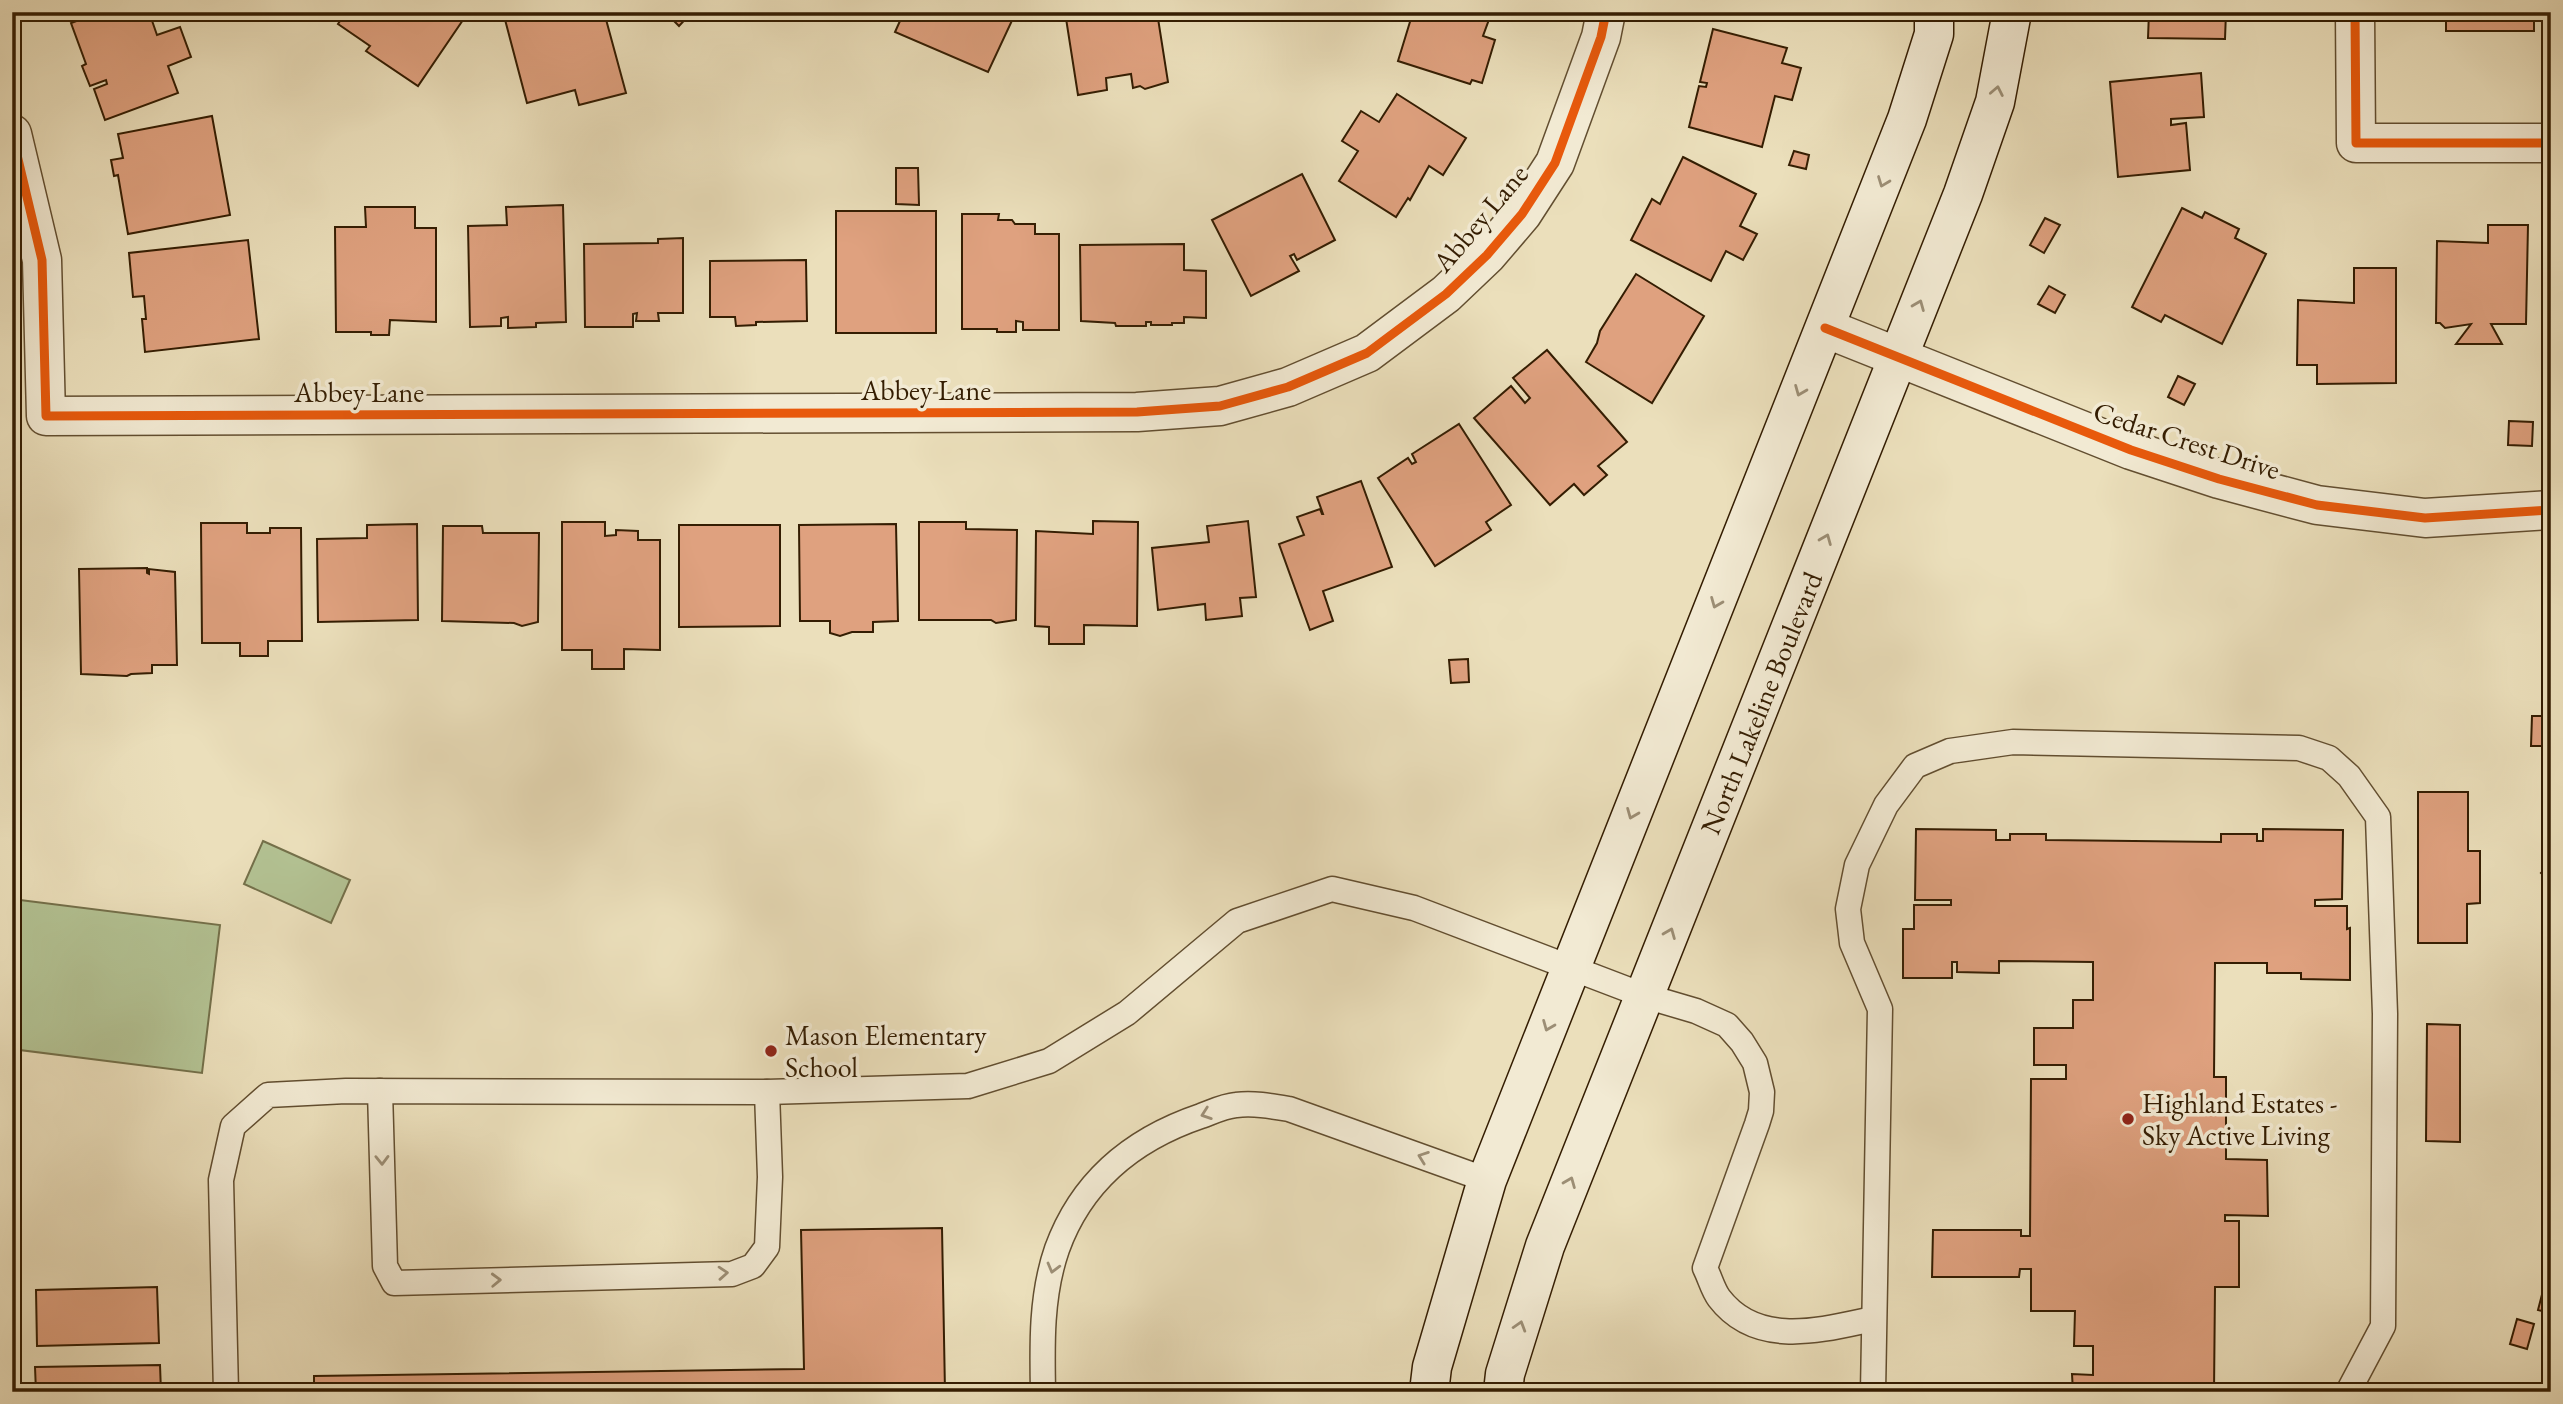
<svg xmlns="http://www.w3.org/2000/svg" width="2563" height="1404" font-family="'EB Garamond',serif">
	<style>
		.green { fill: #b3c293; stroke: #74704a; stroke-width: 2 }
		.building { fill: #dfa17f; stroke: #341d02; stroke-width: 2 }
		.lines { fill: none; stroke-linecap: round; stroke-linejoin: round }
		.service-casing { stroke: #624e30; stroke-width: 27 }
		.minor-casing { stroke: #624e30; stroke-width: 41 }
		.secondary-casing { stroke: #341d02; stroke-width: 41 }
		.service { stroke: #f2ead3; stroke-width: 24 }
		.minor { stroke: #f2ead3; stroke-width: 38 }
		.secondary { stroke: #f2ead3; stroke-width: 38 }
		.cycleway-casing { stroke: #f2ead3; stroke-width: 13 }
		.cycleway { stroke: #e8590c; stroke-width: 9 }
		.oneway { stroke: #9c8e75 }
		.poi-dot { fill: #8f2418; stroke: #f2ead3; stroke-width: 2.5 }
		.labels { text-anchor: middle; stroke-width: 7; stroke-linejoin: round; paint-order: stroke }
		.street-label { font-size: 28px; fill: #341d02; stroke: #f2ead3 }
		.poi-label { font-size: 28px; fill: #341d02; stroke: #f2ead3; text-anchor: start }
	</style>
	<rect width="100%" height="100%" fill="#ebdfbb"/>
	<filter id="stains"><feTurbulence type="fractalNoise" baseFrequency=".00286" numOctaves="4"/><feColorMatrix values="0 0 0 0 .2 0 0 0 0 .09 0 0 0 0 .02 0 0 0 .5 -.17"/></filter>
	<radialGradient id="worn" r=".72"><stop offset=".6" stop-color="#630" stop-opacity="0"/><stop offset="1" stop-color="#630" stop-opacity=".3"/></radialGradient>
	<g class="green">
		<path d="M 263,841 L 350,880 L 331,923 L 244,884 Z"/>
		<path d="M 12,899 L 220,925 L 202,1073 L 12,1049 Z"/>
	</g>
	<g class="building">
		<path d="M 101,12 L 149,12 L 157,35 L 180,27 L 191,57 L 168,66 L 178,93 L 105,120 L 94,89 L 107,84 L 106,80 L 90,86 L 82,66 L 86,64 L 71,23 Z"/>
		<path d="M 346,12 L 458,12 L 465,17 L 418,86 L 366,51 L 370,46 L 338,24 Z"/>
		<path d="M 503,12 L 604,12 L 626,93 L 579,105 L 575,90 L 527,103 Z"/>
		<path d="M 665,12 L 692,12 L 679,26 Z"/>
		<path d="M 904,12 L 1016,12 L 988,72 L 895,32 Z"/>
		<path d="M 1065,12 L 1157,12 L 1168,82 L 1145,89 L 1140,86 L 1133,88 L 1131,74 L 1106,78 L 1107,90 L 1078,95 Z"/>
		<path d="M 1413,12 L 1485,12 L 1491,14 L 1483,36 L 1495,40 L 1482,83 L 1472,80 L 1470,84 L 1398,61 Z"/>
		<path d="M 2149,12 L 2226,12 L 2225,39 L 2148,38 Z"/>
		<rect x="2446" y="12" width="88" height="19"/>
		<path d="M 1713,29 L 1787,48 L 1782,63 L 1801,68 L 1792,100 L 1775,96 L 1762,147 L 1689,127 L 1699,86 L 1706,87 L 1707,83 L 1700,82 Z"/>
		<path d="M 2201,73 L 2204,117 L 2171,119 L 2171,125 L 2186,123 L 2190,170 L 2118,177 L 2110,82 Z"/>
		<path d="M 1397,94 L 1466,138 L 1443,175 L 1429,166 L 1410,200 L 1408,198 L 1396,217 L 1339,181 L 1358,151 L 1342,141 L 1361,111 L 1379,122 Z"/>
		<path d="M 212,116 L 230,215 L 128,234 L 118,175 L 114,176 L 111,160 L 123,158 L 118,134 Z"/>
		<path d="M 1794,151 L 1809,155 L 1806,169 L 1789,165 Z"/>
		<path d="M 1683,157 L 1756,194 L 1740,226 L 1757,234 L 1743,260 L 1726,251 L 1711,281 L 1631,240 L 1652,199 L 1660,204 Z"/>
		<path d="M 896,168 L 918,168 L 919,205 L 896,204 Z"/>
		<path d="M 1302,174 L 1335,240 L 1297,260 L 1294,254 L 1290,256 L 1299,271 L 1251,296 L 1212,220 Z"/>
		<path d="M 563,205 L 566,322 L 536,323 L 536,327 L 508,328 L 508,317 L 501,318 L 501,326 L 470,327 L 468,226 L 507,225 L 506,207 Z"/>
		<path d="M 365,207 L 415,207 L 415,228 L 436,228 L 436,322 L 390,320 L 389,335 L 371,335 L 371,332 L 336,332 L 335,227 L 366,227 Z"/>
		<path d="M 2182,208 L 2202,218 L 2205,212 L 2239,229 L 2235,238 L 2266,254 L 2222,344 L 2165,315 L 2161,322 L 2132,307 Z"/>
		<rect x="836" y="211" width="100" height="122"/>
		<path d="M 962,214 L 999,214 L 998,220 L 1012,220 L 1015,224 L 1035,224 L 1035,234 L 1059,234 L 1059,330 L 1023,330 L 1023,322 L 1016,321 L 1016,332 L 997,332 L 997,329 L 962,329 Z"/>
		<path d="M 2045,218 L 2060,225 L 2044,253 L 2030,245 Z"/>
		<path d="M 2488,225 L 2528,225 L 2526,324 L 2491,324 L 2502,344 L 2456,344 L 2471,324 L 2445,328 L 2440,323 L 2436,323 L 2437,241 L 2488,243 Z"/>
		<path d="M 683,238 L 683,313 L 658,313 L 659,321 L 636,321 L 637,313 L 633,314 L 633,327 L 585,327 L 584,244 L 658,243 L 658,239 Z"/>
		<path d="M 248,240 L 259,339 L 145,352 L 142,319 L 146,319 L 144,296 L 133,297 L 129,253 Z"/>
		<path d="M 1184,244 L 1184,270 L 1206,271 L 1206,318 L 1184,317 L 1184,323 L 1172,323 L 1172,325 L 1151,325 L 1151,322 L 1146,322 L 1146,326 L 1116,326 L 1115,323 L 1081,321 L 1080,245 Z"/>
		<path d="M 806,260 L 807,321 L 756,322 L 756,325 L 736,326 L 735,317 L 710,317 L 710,261 Z"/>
		<path d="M 2354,268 L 2396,268 L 2396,383 L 2317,384 L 2317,365 L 2297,365 L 2298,300 L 2354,303 Z"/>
		<path d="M 1636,274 L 1704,316 L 1652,403 L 1586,362 L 1597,343 L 1600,331 Z"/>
		<path d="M 2049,286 L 2065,295 L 2055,313 L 2038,304 Z"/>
		<path d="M 1547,350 L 1627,442 L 1598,466 L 1607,475 L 1584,495 L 1574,484 L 1550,505 L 1474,418 L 1511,386 L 1525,403 L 1530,398 L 1513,378 Z"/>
		<path d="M 2178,376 L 2195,384 L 2184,405 L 2168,397 Z"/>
		<path d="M 2509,421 L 2533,422 L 2532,446 L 2508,445 Z"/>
		<path d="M 1459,424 L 1511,505 L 1486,522 L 1491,530 L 1435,566 L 1378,478 L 1408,458 L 1412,464 L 1416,462 L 1412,454 Z"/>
		<path d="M 1361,481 L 1392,567 L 1323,591 L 1333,621 L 1310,630 L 1279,544 L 1304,535 L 1297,517 L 1320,509 L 1322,514 L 1323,514 L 1317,497 Z"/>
		<path d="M 1093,521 L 1138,522 L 1137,626 L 1084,625 L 1084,644 L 1049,644 L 1049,627 L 1035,626 L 1036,531 L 1093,534 Z"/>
		<path d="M 1248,521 L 1256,597 L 1240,598 L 1242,616 L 1206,620 L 1205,604 L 1158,610 L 1152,548 L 1209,542 L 1207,526 Z"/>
		<path d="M 562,522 L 605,522 L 605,536 L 616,535 L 616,530 L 638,531 L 638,540 L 660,540 L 660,650 L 624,649 L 624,669 L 592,669 L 592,650 L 562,650 Z"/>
		<path d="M 919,522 L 966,522 L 966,529 L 1017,530 L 1016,620 L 996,623 L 991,620 L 919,620 Z"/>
		<path d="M 201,523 L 247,523 L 247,533 L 270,533 L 270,528 L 301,528 L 302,641 L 268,641 L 268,656 L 240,656 L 240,643 L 202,643 Z"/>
		<path d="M 417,524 L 418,620 L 318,622 L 317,539 L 367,538 L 367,525 Z"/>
		<path d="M 896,524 L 898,621 L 873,622 L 873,632 L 852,632 L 840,636 L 830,633 L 830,621 L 800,621 L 799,525 Z"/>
		<path d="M 679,525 L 780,525 L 780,626 L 679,627 Z"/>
		<path d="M 443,526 L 482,526 L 483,533 L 539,533 L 538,622 L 522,626 L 514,623 L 442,621 Z"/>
		<path d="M 147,568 L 147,573 L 149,574 L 149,569 L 175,572 L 177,665 L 152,665 L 152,673 L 131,674 L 127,676 L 81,674 L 79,569 Z"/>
		<path d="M 1468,659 L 1469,682 L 1451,683 L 1449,660 Z"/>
		<path d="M 2532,716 L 2551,716 L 2550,746 L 2531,746 Z"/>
		<path d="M 2418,792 L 2468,792 L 2468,851 L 2480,851 L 2480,903 L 2467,904 L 2467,943 L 2418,943 Z"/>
		<path d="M 1916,829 L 1996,830 L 1996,840 L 2010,840 L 2010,834 L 2046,834 L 2046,840 L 2221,842 L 2221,834 L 2257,834 L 2257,841 L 2263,841 L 2263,829 L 2343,830 L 2342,899 L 2315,900 L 2315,906 L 2347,906 L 2347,929 L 2350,928 L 2350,980 L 2301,979 L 2301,973 L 2267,973 L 2267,963 L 2215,963 L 2214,1077 L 2226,1077 L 2226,1159 L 2267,1160 L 2268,1216 L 2225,1215 L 2225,1221 L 2239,1221 L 2239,1287 L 2215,1287 L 2214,1392 L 2073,1392 L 2072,1374 L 2093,1375 L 2093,1346 L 2074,1346 L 2075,1311 L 2031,1311 L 2031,1269 L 2020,1269 L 2019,1277 L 1932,1277 L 1933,1230 L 2021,1230 L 2021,1236 L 2030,1236 L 2031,1079 L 2066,1079 L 2066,1065 L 2034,1065 L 2034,1028 L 2073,1028 L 2073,1000 L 2093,1000 L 2093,962 L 1999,961 L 1999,973 L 1957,972 L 1957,962 L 1952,962 L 1952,978 L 1903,978 L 1903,929 L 1914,929 L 1914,905 L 1951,905 L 1951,900 L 1915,900 Z"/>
		<path d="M 2551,862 L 2551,882 L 2541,873 Z"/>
		<path d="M 2427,1024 L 2460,1025 L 2460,1142 L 2426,1141 Z"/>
		<path d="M 942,1228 L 945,1392 L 314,1392 L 314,1376 L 804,1369 L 801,1230 Z"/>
		<path d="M 2547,1275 L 2551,1276 L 2551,1313 L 2538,1310 Z"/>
		<path d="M 157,1287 L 159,1343 L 37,1346 L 36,1290 Z"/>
		<path d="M 2517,1319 L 2534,1324 L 2527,1349 L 2510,1344 Z"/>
		<path d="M 160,1365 L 161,1392 L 36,1392 L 35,1367 Z"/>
	</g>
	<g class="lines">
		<g class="service-casing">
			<g id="service">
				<path d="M 380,1091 L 385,1266 L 394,1283 L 732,1274 L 753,1266 L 767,1247 L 770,1177 L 767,1092"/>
				<path d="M 226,1392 L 221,1180 L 233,1126 L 268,1095 L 346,1091 L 767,1092 L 968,1086 L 1049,1061 L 1127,1013 L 1237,921 L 1332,889 L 1414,908 L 1645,996 L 1696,1011 L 1727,1025 L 1742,1042 L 1755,1063 L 1762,1092 L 1761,1111 L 1757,1124 L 1705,1268 C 1710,1278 1713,1290 1719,1298 C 1757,1348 1821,1330 1873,1319"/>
				<path d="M 1043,1392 C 1042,1344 1041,1295 1057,1249 C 1082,1180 1133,1139 1201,1116 C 1212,1112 1224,1106 1236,1105 C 1254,1103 1271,1106 1289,1109 L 1487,1180"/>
				<path d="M 1873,1392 L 1880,1009 L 1852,943 L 1848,909 L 1857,865 L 1886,805 L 1915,766 L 1950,751 L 2013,742 L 2299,748 L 2329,758 L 2349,776 L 2378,817 L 2385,1014 L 2383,1326 L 2348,1392"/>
			</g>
		</g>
		<g class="minor-casing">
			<g id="minor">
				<path d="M 2355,12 L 2356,143 L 2551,143"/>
				<path d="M 12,134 L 42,260 L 46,416 L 1137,412 L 1220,406 L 1288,387 L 1367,353 L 1446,294 L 1487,255 L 1522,214 L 1555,163 L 1601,37 L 1606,12"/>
				<path d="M 1825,328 L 2131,450 L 2219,479 L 2317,505 L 2425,518 L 2551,510"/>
			</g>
		</g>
		<g class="secondary-casing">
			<g id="secondary">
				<path d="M 1429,1392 L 1432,1367 L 1487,1180 L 1907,119 L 1934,34 L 1934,12"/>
				<path d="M 1503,1392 L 1505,1374 L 1545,1246 L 1963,194 L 1995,102 L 2012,12"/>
			</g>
		</g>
		<use href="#service" class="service"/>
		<use href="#minor" class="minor"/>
		<use href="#secondary" class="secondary"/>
		<g class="cycleway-casing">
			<g id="cycleway">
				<path d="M 2355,12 L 2356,143 L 2551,143"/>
				<path d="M 12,134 L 42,260 L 46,416 L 1137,412 L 1220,406 L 1288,387 L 1367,353 L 1446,294 L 1487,255 L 1522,214 L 1555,163 L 1601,37 L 1606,12"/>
				<path d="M 1825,328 L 2131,450 L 2219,479 L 2317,505 L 2425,518 L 2551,510"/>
			</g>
		</g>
		<use href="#cycleway" class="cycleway"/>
	</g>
	<defs><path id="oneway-chevron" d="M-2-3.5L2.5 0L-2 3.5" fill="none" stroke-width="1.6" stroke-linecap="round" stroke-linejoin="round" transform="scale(1.75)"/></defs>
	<g class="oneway">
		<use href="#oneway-chevron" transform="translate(1997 91) rotate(-79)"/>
		<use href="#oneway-chevron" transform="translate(1883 182) rotate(111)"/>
		<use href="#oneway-chevron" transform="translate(1919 305) rotate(-68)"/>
		<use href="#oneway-chevron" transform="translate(1800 391) rotate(112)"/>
		<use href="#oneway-chevron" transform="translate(1826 539) rotate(-68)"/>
		<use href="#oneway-chevron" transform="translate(1716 603) rotate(112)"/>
		<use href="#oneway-chevron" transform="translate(1632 814) rotate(112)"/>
		<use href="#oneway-chevron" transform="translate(1670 933) rotate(-68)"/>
		<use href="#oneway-chevron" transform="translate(1548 1026) rotate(112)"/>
		<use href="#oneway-chevron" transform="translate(1206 1114) rotate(161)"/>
		<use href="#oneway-chevron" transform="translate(1423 1157) rotate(-160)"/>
		<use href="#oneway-chevron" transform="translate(382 1160) rotate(89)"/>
		<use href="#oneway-chevron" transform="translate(1570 1182) rotate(-68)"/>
		<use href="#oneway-chevron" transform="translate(1053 1268) rotate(105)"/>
		<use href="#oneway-chevron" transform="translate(723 1273) rotate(-4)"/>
		<use href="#oneway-chevron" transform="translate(496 1280) rotate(-2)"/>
		<use href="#oneway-chevron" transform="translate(1520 1326) rotate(-73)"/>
	</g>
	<g class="poi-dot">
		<circle cx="771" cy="1051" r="7"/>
		<circle cx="2128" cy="1119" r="7"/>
	</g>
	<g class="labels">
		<g class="street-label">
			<text transform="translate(1480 218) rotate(-50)" y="10">Abbey Lane</text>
			<text x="926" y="400">Abbey Lane</text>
			<text x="359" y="402">Abbey Lane</text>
			<text transform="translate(2187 440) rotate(18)" y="10">Cedar Crest Drive</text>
			<text transform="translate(1761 703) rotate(-68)" y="10">North Lakeline Boulevard</text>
		</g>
		<g class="poi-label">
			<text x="785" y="1045">Mason Elementary<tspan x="785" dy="32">School</tspan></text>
			<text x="2142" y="1113">Highland Estates -<tspan x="2142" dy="32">Sky Active Living</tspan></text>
		</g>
	</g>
	<rect width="2563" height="1404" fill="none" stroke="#ebdfbb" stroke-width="42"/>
	<rect x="14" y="14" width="2535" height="1376" fill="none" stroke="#341d02" stroke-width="3.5"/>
	<rect x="21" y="21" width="2521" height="1362" fill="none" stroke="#341d02" stroke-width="2"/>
	<rect width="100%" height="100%" filter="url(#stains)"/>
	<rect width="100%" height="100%" fill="url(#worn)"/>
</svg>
